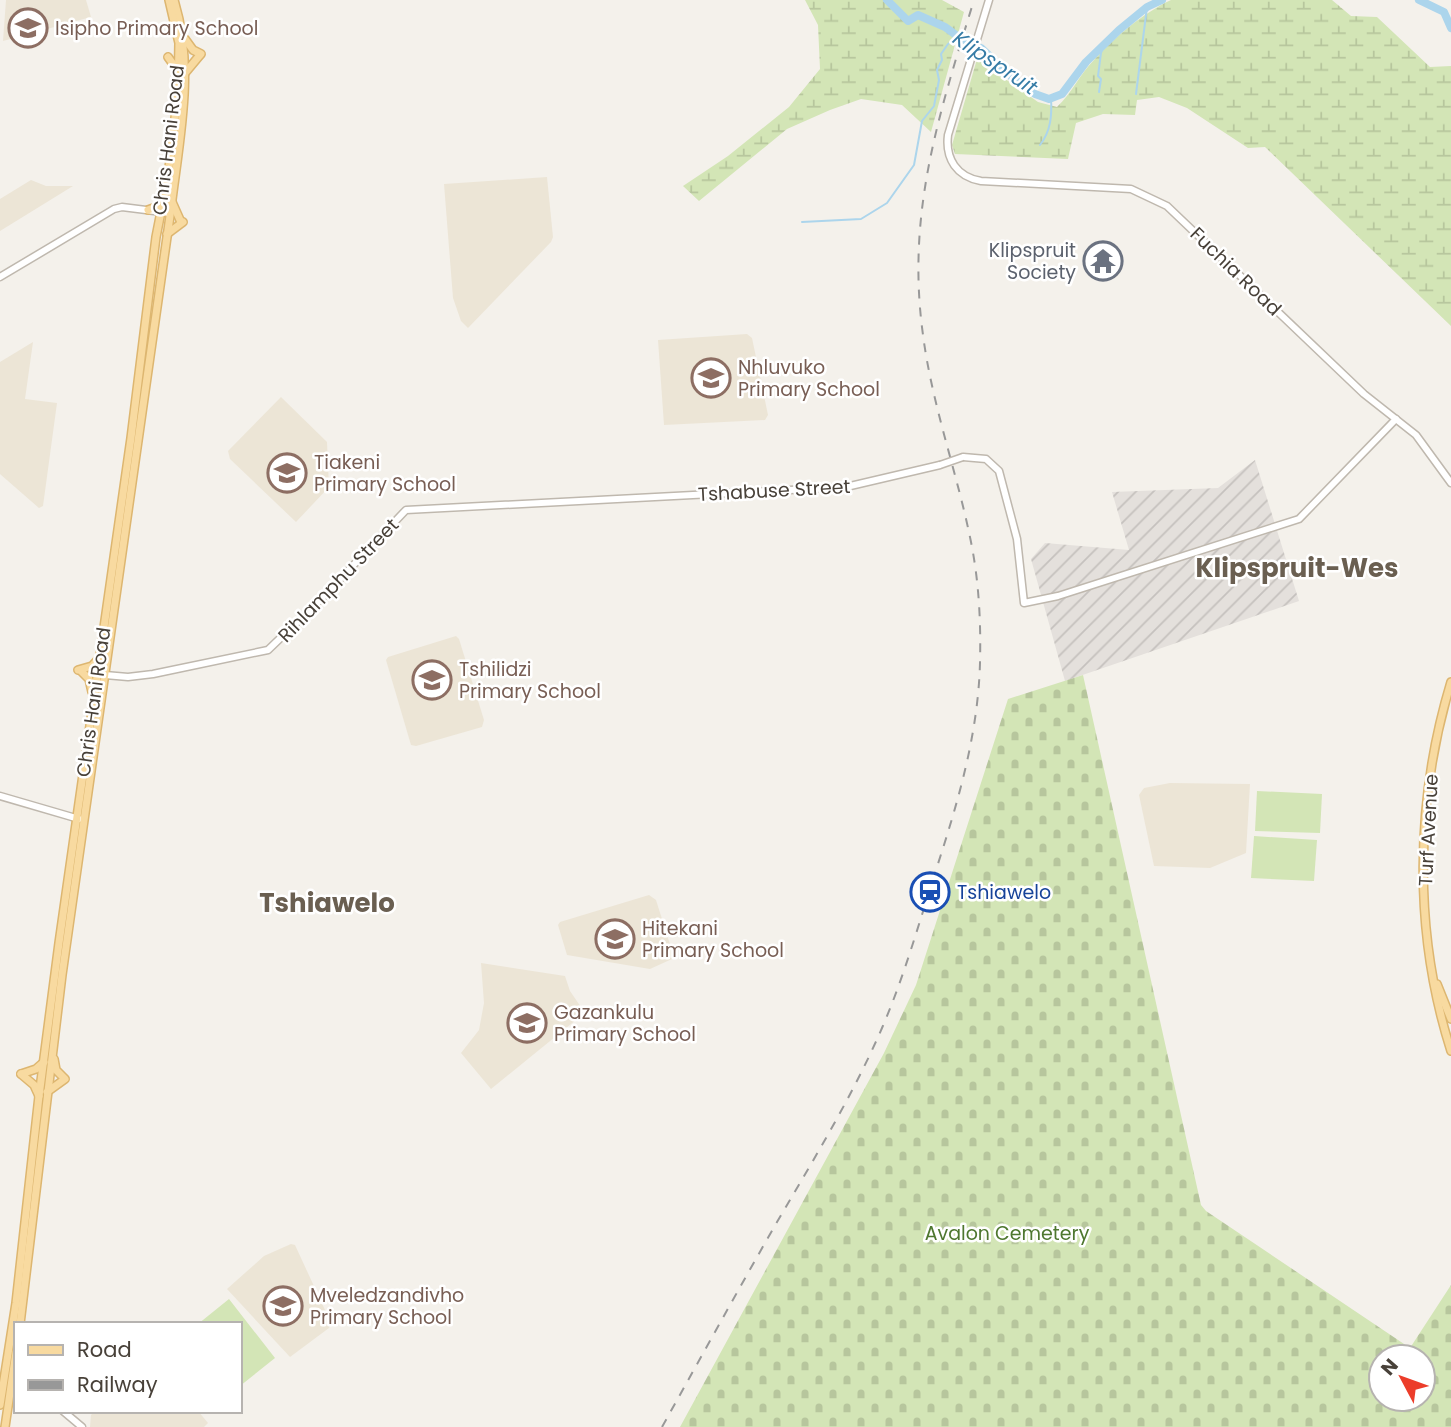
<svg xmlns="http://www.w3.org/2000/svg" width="1451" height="1427" font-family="Poppins,sans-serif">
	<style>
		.industrial { fill: url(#industrial-furrows) }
		.education { fill: #ece5d6 }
		.grass { fill: #d3e5b6 }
		.wetland { fill: url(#wetland-marsh) }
		.cemetery { fill: url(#cemetery-stones); fill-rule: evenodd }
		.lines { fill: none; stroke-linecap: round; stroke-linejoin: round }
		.stream { stroke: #acd5ec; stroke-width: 2 }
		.river { stroke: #acd5ec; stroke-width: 8 }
		.minor-casing { stroke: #bfb8ae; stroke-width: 9 }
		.major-casing { stroke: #ddb670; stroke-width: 10 }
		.minor { stroke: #fff; stroke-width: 6 }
		.major { stroke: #f8daa0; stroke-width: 7 }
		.rail { stroke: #989898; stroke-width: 2; stroke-dasharray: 9 9; stroke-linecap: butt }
		.minor-bridge-casing { stroke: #bfb8ae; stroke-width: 9; stroke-linecap: butt }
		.minor-bridge { stroke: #fff; stroke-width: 6 }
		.labels { text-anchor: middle; stroke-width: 5; stroke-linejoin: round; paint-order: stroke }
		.education-label { font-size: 19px; fill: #785e54; stroke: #fff; text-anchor: start }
		.street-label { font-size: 19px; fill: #484139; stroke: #fff }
		.worship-label { font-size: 19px; fill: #5b616d; stroke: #fff; text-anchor: end }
		.transit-label { font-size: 19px; fill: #164399; stroke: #fff; text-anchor: start }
		.park-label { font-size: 19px; fill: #4e772f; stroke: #fff }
		.water-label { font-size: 21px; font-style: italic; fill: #367ca6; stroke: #fff }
		.district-label { font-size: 26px; font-weight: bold; fill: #6a5f51; stroke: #fff }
	</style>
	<defs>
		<pattern id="industrial-furrows" width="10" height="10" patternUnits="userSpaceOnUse" patternTransform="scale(1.75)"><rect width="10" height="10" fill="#e4e0dc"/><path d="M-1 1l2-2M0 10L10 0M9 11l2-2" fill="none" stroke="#c5c1be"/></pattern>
		<pattern id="wetland-marsh" width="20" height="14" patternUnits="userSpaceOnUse" patternTransform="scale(1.75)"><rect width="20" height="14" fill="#d3e5b6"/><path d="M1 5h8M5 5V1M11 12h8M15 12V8" fill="none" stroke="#b7c69d"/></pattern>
		<pattern id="cemetery-stones" width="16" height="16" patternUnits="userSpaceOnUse" patternTransform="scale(1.75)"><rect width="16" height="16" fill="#d3e5b6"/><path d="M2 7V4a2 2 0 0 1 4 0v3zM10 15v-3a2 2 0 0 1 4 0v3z" fill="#b7c69d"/></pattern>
	</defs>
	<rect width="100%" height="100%" fill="#f4f1eb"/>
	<path class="industrial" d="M 1255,460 L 1299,601 L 1065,681 L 1031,559 L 1045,543 L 1129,550 L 1112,492 L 1218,488 Z"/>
	<g class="education">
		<path d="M 6,0 L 86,0 L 91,17 L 3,41 Z"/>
		<path d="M 547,177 L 553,237 L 551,242 L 468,328 L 461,321 L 453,298 L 444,184 Z"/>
		<path d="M 31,180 L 46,186 L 73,186 L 0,231 L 0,199 Z"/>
		<path d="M 747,334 L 752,338 L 768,415 L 765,420 L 664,425 L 658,340 Z"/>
		<path d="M 33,342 L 25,399 L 57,403 L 43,506 L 39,508 L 0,474 L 0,362 Z"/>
		<path d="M 281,397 L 327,442 L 329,487 L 296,522 L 230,459 L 228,451 Z"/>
		<path d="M 456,636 L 459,639 L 484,720 L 482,727 L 416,746 L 411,745 L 386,660 L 388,657 Z"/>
		<path d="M 1170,783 L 1250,784 L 1246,853 L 1210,868 L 1154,866 L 1139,795 L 1144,788 Z"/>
		<path d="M 649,895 L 656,900 L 673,954 L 672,959 L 650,969 L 567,955 L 558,925 L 560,922 Z"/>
		<path d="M 481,963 L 565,976 L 570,991 L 583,1010 L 582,1015 L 491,1089 L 461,1053 L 479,1030 L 484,1003 Z"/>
		<path d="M 291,1244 L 295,1245 L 331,1323 L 329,1328 L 290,1357 L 227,1289 L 264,1256 Z"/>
		<path d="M 95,1411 L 198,1411 L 208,1423 L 204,1427 L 90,1427 L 91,1415 Z"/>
	</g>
	<g class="grass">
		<path d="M 1257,791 L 1322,794 L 1320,833 L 1255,831 Z"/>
		<path d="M 1254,836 L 1317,840 L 1314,881 L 1251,878 Z"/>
		<path d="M 229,1299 L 275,1358 L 240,1386 L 240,1324 L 198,1324 Z"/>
	</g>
	<g class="wetland">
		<path d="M 805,0 L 942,0 L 964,12 L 931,132 L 902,105 L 861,99 L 830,110 L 787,129 L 699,201 L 683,186 L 728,156 L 789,107 L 820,69 L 818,25 Z"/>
		<path d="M 1171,0 L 1332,0 L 1351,16 L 1377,17 L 1430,67 L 1451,66 L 1451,326 L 1265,147 L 1248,148 L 1187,108 L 1159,97 L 1137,100 L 1135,115 L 1103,114 L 1076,123 L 1068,159 L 955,154 L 952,145 L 977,59 L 1038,102 L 1057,107 C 1072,93 1080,74 1094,60 C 1115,37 1143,13 1171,0 Z"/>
	</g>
	<path class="cemetery" d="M 1083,675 L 1201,1205 L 1206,1211 L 1410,1348 L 1451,1285 L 1451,1427 L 680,1427 L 884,1053 L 916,985 L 1008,699 ZM 1381,1357 L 1423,1357 L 1423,1399 L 1381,1399 Z"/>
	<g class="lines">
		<g class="stream">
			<path d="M 1099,92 L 1101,79 L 1098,76 L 1101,53 L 1105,43"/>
			<path d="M 1136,94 L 1147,7"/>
			<path d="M 1040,145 C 1051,131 1052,115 1051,98"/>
			<path d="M 802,222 L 861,219 L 887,203 L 914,165 L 922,121 L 934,106 L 939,80 L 937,70 L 942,60 L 941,54 L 948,44 L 958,37"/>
		</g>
		<g class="river">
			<path d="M 887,0 L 908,21 L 918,15 L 945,27 L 960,38 L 981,48 L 1015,80 L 1035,94 L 1049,99 L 1062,94 L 1086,62 L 1119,30 L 1147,7 L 1162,0"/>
			<path d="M 1419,0 L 1444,12 L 1451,28"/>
		</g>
		<g class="minor-casing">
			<g id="minor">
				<path d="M 989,0 L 948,135 C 945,159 957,177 981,181 L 1131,189 L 1167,206 L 1364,394 L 1416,435 L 1451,483"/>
				<path d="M 0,277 L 114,209 L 122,207 L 170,213"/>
				<path d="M 963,457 L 986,459 L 999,471 L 1017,539 L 1024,603 L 1058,596 L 1299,519 L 1396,419"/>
				<path d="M 105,675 L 128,677 L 153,674 L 268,650 L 322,598 L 406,510 L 846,487 L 940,465"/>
				<path d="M 0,796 L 79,819"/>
				<path d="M 63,1411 L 82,1427"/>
			</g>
		</g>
		<g class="major-casing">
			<g id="major">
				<path d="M 185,39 L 193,50 L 201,54"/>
				<path d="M 168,57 L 178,71"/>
				<path d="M 185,73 L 200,55"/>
				<path d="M 172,202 L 180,220"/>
				<path d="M 148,210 L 156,207 L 161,200"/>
				<path d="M 167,234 L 183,222"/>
				<path d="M 78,670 L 92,666 L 100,657"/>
				<path d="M 81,671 L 89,679 L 92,692"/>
				<path d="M 1451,682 C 1415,801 1413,932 1451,1051"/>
				<path d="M 1437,984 L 1451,1019"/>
				<path d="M 21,1074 L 34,1085 L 39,1096"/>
				<path d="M 21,1074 L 36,1069 L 44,1062"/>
				<path d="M 47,1092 L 65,1079 L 56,1070 L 54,1059"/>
				<path d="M 20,1324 L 62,975 L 170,216 C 178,144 196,71 174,0"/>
				<path d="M 0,1405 L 16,1303 L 39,1096 L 59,943 L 131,438 L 156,237 L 168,176 L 178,93 L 179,43 L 169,0"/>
				<path d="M 5,1427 L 16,1352"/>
			</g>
		</g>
		<use href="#minor" class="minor"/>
		<use href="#major" class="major"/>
		<path class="rail" d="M 662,1427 C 700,1359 738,1290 777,1222 C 814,1159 853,1095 882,1028 C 904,977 919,923 936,870 C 958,802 978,735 980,663 C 981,622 979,582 971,542 C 957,472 932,405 923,335 C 906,213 939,114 974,0"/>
		<g class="minor-bridge-casing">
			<path id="minor-bridge" d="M 940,465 L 963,457"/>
		</g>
		<use href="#minor-bridge" class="minor-bridge"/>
	</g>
	<defs>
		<g id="school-ring" transform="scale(2.0125)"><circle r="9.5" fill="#fff" stroke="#8d6e63" stroke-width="1.5"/><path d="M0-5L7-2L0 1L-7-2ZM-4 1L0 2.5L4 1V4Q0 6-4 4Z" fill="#8d6e63"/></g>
		<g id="temple-ring" transform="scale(2.0125)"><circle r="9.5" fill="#fff" stroke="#6b7280" stroke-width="1.5"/><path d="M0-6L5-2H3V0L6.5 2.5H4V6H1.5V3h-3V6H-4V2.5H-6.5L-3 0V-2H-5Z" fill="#6b7280"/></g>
		<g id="station-ring" transform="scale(2.0125)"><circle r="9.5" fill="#fff" stroke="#1a4fb4" stroke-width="1.5"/><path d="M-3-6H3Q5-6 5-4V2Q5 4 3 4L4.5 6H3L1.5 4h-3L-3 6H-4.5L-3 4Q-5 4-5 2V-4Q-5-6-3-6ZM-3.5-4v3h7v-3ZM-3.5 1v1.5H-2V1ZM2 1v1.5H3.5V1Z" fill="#1a4fb4"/></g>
	</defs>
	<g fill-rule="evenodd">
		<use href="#school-ring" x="28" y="28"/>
		<use href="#temple-ring" x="1103" y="261"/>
		<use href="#school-ring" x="711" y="378"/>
		<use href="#school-ring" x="287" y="473"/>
		<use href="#school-ring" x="432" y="680"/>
		<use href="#station-ring" x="930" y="892"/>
		<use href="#school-ring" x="615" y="939"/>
		<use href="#school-ring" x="527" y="1023"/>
		<use href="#school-ring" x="283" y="1306"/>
	</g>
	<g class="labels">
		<g class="education-label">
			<text x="55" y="35">Isipho Primary School</text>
			<text x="738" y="374">Nhluvuko<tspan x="738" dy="22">Primary School</tspan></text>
			<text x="314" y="469">Tiakeni<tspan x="314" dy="22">Primary School</tspan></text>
			<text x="459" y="676">Tshilidzi<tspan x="459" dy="22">Primary School</tspan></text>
			<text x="642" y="935">Hitekani<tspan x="642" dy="22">Primary School</tspan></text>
			<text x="554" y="1019">Gazankulu<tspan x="554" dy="22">Primary School</tspan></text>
			<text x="310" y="1302">Mveledzandivho<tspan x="310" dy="22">Primary School</tspan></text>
		</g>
		<g class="street-label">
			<text transform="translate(168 140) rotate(-83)" y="7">Chris Hani Road</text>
			<text transform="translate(1236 271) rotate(44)" y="7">Fuchia Road</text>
			<text transform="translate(774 490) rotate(-3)" y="7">Tshabuse Street</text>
			<text transform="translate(338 580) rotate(-46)" y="7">Rihlamphu Street</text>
			<text transform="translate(93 702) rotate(-82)" y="7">Chris Hani Road</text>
			<text transform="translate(1428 830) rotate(-87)" y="7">Turf Avenue</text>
		</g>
		<g class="worship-label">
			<text x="1076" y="257">Klipspruit<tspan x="1076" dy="22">Society</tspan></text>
		</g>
		<g class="transit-label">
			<text x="957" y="899">Tshiawelo</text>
		</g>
		<g class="park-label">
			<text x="1007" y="1240">Avalon Cemetery</text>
		</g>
		<g class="water-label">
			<text transform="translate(995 63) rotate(34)" y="7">Klipspruit</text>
		</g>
		<g class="district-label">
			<text x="1297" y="577">Klipspruit-Wes</text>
			<text x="327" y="912">Tshiawelo</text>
		</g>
	</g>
	<rect x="14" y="1322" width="228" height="91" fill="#ffffff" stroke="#b6b3b0" stroke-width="2"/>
	<rect x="28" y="1345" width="35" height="10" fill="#f8daa0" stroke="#b6b3b0" stroke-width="2"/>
	<text x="77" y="1357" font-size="21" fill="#484139">Road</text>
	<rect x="28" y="1380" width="35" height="10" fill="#989898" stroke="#b6b3b0" stroke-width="2"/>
	<text x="77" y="1392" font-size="21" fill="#484139">Railway</text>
	<g transform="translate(1402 1378) rotate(311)"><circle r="33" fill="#ffffff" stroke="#b6b3b0" stroke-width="2"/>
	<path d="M0-5L12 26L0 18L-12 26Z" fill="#ec3d2a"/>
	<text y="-10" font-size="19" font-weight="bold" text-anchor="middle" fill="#484139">N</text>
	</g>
</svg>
